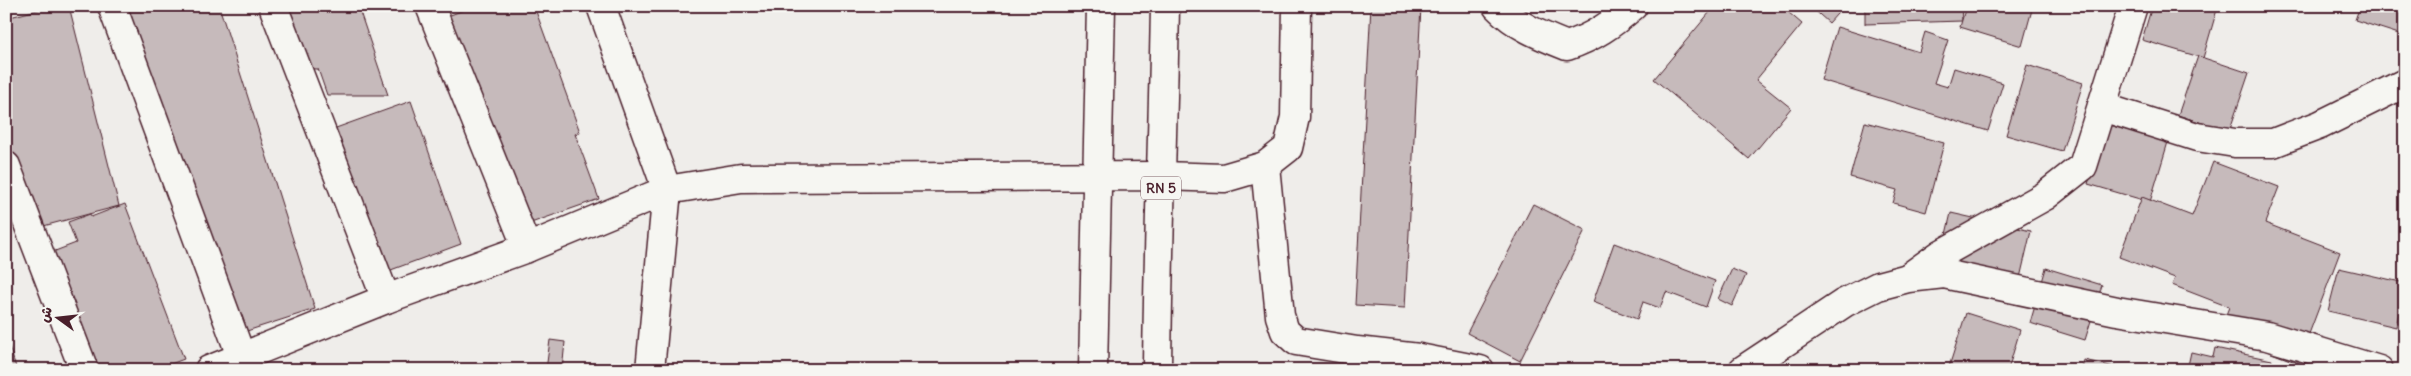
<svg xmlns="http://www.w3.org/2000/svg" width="2411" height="376" font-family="Delius,'Playpen Sans Arabic',sans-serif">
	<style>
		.building { fill: #c6babb; stroke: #4a1f2b }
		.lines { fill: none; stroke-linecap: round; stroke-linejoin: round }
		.minor-casing { stroke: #4a1f2b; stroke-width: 31 }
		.primary-casing { stroke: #4a1f2b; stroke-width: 31 }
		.minor { stroke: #f6f6f2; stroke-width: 28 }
		.primary { stroke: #f6f6f2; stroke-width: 28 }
		.labels { text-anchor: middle; stroke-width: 5; stroke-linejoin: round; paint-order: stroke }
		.shield { fill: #f6f6f2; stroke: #7e6067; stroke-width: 1 }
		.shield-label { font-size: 14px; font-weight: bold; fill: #4a1f2b }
	</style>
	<rect width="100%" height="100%" fill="#efedea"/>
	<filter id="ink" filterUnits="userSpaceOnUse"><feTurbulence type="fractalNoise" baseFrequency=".02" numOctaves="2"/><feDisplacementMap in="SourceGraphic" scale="10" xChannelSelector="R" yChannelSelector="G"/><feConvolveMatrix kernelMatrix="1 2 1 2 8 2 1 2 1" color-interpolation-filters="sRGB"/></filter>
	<g filter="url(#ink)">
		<g class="building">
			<path d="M 53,6 L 69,6 L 119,206 L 17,233 L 6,191 L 6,18 Z"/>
			<path d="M 117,6 L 219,6 L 315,309 L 222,339 Z"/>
			<path d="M 266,6 L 358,6 L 388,95 L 327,95 L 318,69 L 287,68 Z"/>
			<path d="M 469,6 L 534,6 L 580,132 L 575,134 L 599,199 L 511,230 L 432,22 L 469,8 Z"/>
			<path d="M 1371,6 L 1421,6 L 1405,308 L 1355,305 Z"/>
			<path d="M 1715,6 L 1781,6 L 1802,24 L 1756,80 L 1791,108 L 1749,159 L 1654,79 Z"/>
			<path d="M 1810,6 L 1844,6 L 1829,23 Z"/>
			<path d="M 1865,6 L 1961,6 L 1962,21 L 1865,24 Z"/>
			<path d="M 1966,6 L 2033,6 L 2022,46 L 1960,27 Z"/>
			<path d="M 2152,6 L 2218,6 L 2203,58 L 2142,40 Z"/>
			<path d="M 2360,6 L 2405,6 L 2405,36 L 2355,20 Z"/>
			<path d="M 1837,27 L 1919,52 L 1925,32 L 1948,40 L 1934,83 L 1948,87 L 1954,68 L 2003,83 L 1988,131 L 1821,80 Z"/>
			<path d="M 2198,56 L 2249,73 L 2229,132 L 2178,115 Z"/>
			<path d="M 2027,65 L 2083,83 L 2062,151 L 2006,135 Z"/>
			<path d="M 411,101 L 461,244 L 372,277 L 322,133 Z"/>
			<path d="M 1865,122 L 1944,143 L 1926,212 L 1893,203 L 1897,190 L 1850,177 Z"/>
			<path d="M 2106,124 L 2168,142 L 2150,202 L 2088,184 Z"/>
			<path d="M 2213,162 L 2279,187 L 2265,223 L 2340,252 L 2298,363 L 2219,333 L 2229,307 L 2172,285 L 2175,278 L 2119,257 L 2142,197 L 2192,216 Z"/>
			<path d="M 125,204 L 184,359 L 155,370 L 95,370 L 50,253 L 76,243 L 68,222 L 90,214 L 91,217 Z"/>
			<path d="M 1533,204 L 1585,230 L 1520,361 L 1467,333 Z"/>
			<path d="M 1951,213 L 2031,231 L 2016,295 L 1936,277 Z"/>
			<path d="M 1614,243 L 1715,281 L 1706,307 L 1666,292 L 1660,308 L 1643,302 L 1637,319 L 1593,302 Z"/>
			<path d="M 2046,268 L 2102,285 L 2085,340 L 2030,323 Z"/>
			<path d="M 2339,268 L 2405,283 L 2396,327 L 2328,311 Z"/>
			<path d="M 1732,269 L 1746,275 L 1732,306 L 1718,299 Z"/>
			<path d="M 1966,313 L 2020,330 L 2008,370 L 1948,370 Z"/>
			<path d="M 6,337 L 17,370 L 6,370 Z"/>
			<path d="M 550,340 L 565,342 L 562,370 L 546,370 Z"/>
			<path d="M 2215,348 L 2272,360 L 2270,370 L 2187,370 L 2191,352 L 2213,357 Z"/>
			<path d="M 2084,360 L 2128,370 L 2082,370 Z"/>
			<path d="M 490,364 L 536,370 L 489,370 Z"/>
		</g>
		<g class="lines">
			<g class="minor-casing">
				<g id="minor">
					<path d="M 112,6 L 241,356"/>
					<path d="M 273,6 L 386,299"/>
					<path d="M 430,6 L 527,248"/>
					<path d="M 601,6 L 667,190 L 650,370"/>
					<path d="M 1497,6 C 1516,26 1542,36 1567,46 C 1594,37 1612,24 1633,6"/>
					<path d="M 2102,107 L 2197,137 L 2235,143 L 2273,143 L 2320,125 L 2405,83"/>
					<path d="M 6,166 L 84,370"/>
					<path d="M 1265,166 L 1280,316 L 1285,331 L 1296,341 L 1357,351 L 1419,358 L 1480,370"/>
					<path d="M 1909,277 L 1941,254 L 2045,196 L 2083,166 L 2133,6"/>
					<path d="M 209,370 L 386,299 L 527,248 L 667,190 L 741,178 L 1162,176 L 1224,178 L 1265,166 L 1288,148 L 1295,117 L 1297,6"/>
					<path d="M 1743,370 L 1844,303 L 1878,286 L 1908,278 L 1944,274 L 2117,311 L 2267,336 L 2379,370"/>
				</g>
			</g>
			<g class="primary-casing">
				<g id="primary">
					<path d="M 1093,370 L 1101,6"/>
					<path d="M 1157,370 C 1158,248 1163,127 1165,6"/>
				</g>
			</g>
			<use href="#minor" class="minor"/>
			<use href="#primary" class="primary"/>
		</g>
	</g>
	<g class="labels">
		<rect class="shield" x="1141" y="176.5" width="40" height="23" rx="4"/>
		<g class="shield-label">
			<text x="1161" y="193">RN 5</text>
		</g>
	</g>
	<rect width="2411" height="376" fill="none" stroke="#f6f6f2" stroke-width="25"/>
	<rect x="12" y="12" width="2386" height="351" fill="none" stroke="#4a1f2b" stroke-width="2" filter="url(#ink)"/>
	<g transform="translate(58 318) rotate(285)" stroke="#f6f6f2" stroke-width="4" paint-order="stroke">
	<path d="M0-4L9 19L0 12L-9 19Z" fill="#4a1f2b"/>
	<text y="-8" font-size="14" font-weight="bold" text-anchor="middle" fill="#4a1f2b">ش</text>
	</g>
</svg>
